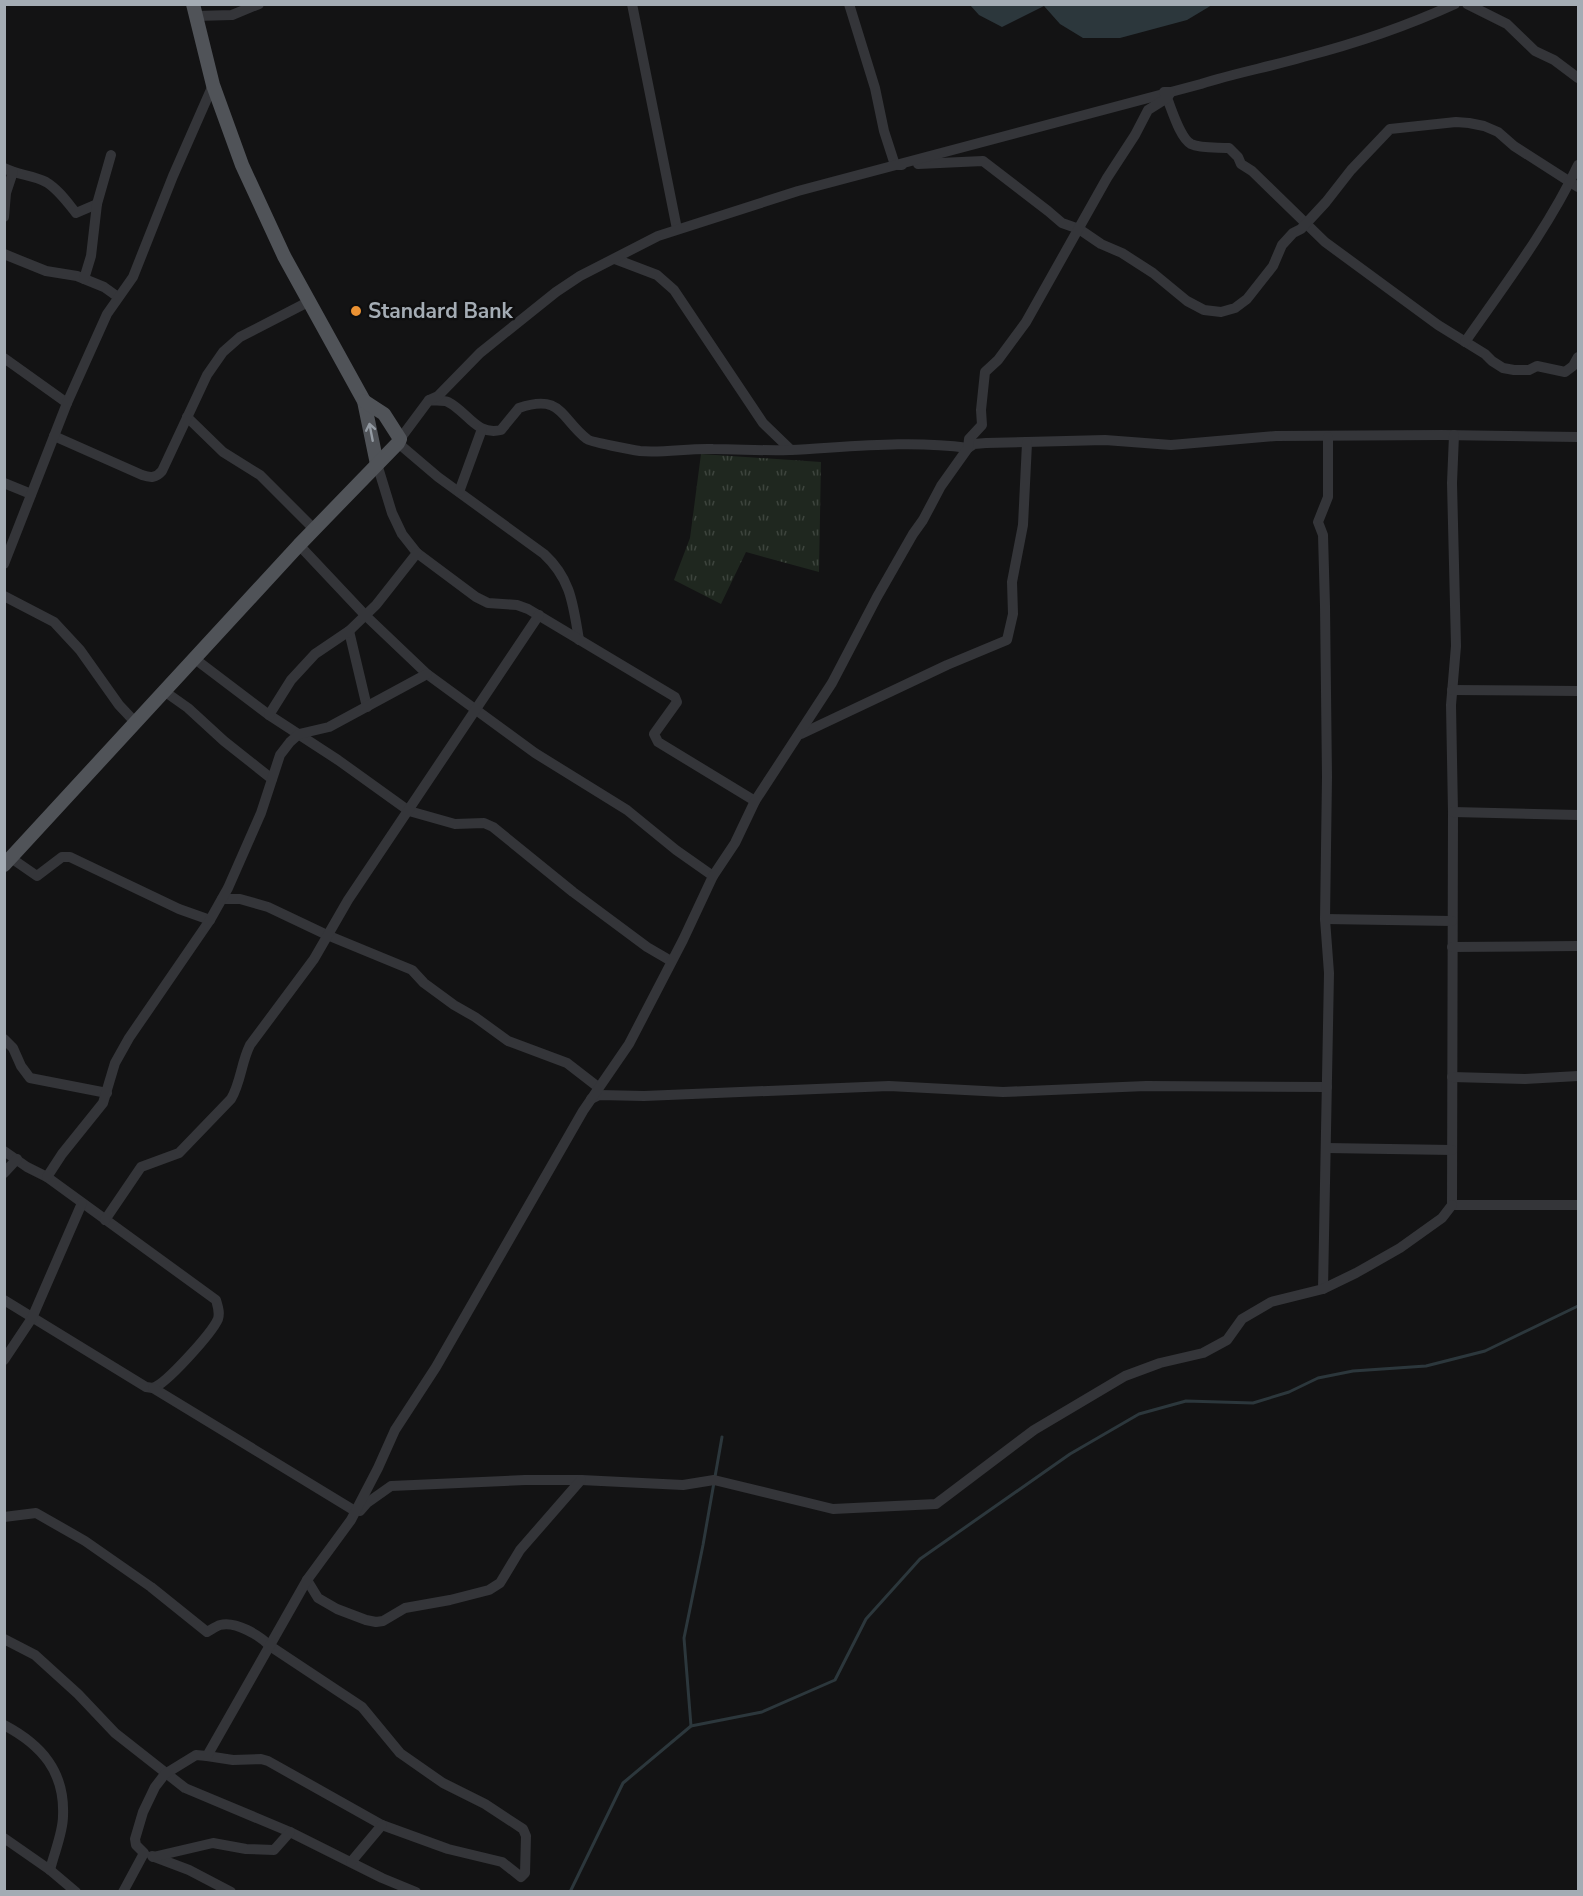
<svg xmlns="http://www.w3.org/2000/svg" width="1583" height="1896" font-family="'Nunito Sans',sans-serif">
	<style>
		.grass { fill: url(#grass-tufts) }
		.water { fill: #2c373c }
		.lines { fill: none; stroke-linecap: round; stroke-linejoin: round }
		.stream { stroke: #2c373c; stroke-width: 3 }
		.minor { stroke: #343539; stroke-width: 10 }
		.major { stroke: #505358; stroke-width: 14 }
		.oneway { stroke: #939aa2 }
		.poi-dot { fill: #eb9233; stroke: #0e0e0f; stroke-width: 2 }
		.labels { text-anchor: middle; stroke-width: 4.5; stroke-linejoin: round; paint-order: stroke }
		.poi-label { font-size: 21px; font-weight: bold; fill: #a4acb4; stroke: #0e0e0f; text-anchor: start }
	</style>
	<defs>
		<pattern id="grass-tufts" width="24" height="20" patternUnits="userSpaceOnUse" patternTransform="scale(1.5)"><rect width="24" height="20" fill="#1f271f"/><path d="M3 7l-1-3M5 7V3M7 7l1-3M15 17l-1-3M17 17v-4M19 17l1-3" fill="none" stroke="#3d443d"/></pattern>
	</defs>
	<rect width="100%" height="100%" fill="#131314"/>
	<path class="grass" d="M 701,454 L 821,462 L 819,572 L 746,552 L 721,604 L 674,580 L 690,538 Z"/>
	<path class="water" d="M 970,5 L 1212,5 L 1187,20 L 1120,38 L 1083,38 L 1060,24 L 1044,6 L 1002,27 L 979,15 Z"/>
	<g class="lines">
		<g class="stream">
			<path d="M 691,1726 L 684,1638 L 703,1545 L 722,1437"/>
			<path d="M 570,1892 L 623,1783 L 691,1726 L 762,1712 L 835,1680 L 866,1619 L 920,1559 L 1070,1454 L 1139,1414 L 1186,1401 L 1253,1403 L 1289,1392 L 1318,1378 L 1353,1371 L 1426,1366 L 1485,1351 L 1578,1306"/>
		</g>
		<g class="minor">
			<path d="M 632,4 L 677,229"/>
			<path d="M 849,4 L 875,88 L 884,131 L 895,165 L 902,165"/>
			<path d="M 1467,4 L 1507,24 L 1535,51 L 1554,60 L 1578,78"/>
			<path d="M 196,16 L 232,15 L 259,4"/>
			<path d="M 1167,98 C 1172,110 1180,138 1191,144 C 1201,149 1218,147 1229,148 L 1238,157 L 1241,164 L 1252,171 L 1325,242 L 1438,325 L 1485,354 L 1492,361 L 1503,368 L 1514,370 L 1529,370 L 1537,366 L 1565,372 L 1573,366 L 1578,357"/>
			<path d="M 918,164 L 983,161 L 1048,211 L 1062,223 L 1079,229 L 1101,244 L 1122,253 L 1153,273 L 1187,301 L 1204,310 L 1221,312 L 1235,308 L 1247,299 L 1273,266 L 1282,245 L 1293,233 L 1301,229 L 1326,202 L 1351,170 L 1390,129 L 1456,122 L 1469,123 L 1484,126 L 1498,132 L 1514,146 L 1578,187"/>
			<path d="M 4,168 C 17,175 33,175 46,182 C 58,189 67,202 76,213 L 97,204"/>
			<path d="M 4,217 L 6,193 L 13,172"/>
			<path d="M 4,254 L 46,271 L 77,276 L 104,287 L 118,297"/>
			<path d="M 615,259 L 657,275 L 674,290 L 763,423 L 791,450"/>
			<path d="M 84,279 L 91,256 L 97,204 L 111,155"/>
			<path d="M 1465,342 C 1504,286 1549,227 1578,165"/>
			<path d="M 4,358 L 67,403"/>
			<path d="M 429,400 C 435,401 444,400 448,402 C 468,412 476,436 501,430 L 519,408 C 562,393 561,419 587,439 C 590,442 633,450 640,451 C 664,453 689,448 713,449 C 739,449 764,451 790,450 C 850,447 909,440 968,448 L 974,444 L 986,443 L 1105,440 L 1171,445 L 1276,436 L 1442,435 L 1578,437"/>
			<path d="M 187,417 L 223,452 L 260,475 L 314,529"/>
			<path d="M 1454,435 L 1452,483 L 1456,646 L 1451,705 L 1453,812 L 1452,1205 L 1578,1205"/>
			<path d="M 54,436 L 142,475 C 151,478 156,478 162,471 L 207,375 L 223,352 L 240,337 L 308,302"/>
			<path d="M 400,439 L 429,400 L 438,396 L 480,353 L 556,292 L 580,276 L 658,236 L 798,191 L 1201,84 C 1235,73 1269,67 1303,57 C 1354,44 1407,26 1455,4"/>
			<path d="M 398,443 L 438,477 L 544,554 C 571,579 573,604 579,640"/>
			<path d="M 377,464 L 392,513 L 402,534 L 417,553 L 476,597 L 488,603 L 517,605 L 528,609 L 675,697 L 677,702 L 654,734 L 658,742 L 755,801"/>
			<path d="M 4,483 L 31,494"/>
			<path d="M 459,492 L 482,429"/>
			<path d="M 299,545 L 365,615 L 427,674 L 535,753 L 627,810 L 676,850 L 713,876"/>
			<path d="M 4,564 L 67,403 L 107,314 L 133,277 L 173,176 L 213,85"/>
			<path d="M 4,596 L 54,622 L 80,650 L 119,705 L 135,722"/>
			<path d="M 349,631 L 367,707"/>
			<path d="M 195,659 L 269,715 L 338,760 L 409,811 L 455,824 L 484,823 L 493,827 L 573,892 L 647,947 L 671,961"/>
			<path d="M 1452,690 L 1578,691"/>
			<path d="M 164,691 L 188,708 L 224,741 L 272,779"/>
			<path d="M 269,715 L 291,680 L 315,654 L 349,631 L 376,605 L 417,553"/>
			<path d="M 801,734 L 947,665 L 1007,640 L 1013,614 L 1012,582 L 1023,525 L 1027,443"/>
			<path d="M 1453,812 L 1578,815"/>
			<path d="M 11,858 L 37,876 L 62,857 L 70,857 L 179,909 L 210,920"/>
			<path d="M 222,899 L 240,899 L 268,907 L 327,935 L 412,970 L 424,983 L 454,1005 L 475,1017 L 508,1041 L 567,1063 L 598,1087"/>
			<path d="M 1325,919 L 1452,921"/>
			<path d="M 1452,947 L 1578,946"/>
			<path d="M 4,1039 L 13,1048 L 21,1066 L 30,1078 L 107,1093"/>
			<path d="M 1452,1077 L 1525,1079 L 1578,1076"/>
			<path d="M 591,1099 L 599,1095 L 644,1096 L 889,1086 L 1003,1092 L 1146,1086 L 1327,1087"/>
			<path d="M 1327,1148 L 1452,1150"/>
			<path d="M 4,1151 L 27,1167 L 47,1177 L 216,1300 C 218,1307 220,1312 218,1319 C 212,1333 166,1384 153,1388 L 146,1387 L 4,1300"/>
			<path d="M 4,1173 L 17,1159"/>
			<path d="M 47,1177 L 62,1154 L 103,1103 L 115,1063 L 129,1038 L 210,920 L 228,888 L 261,813 L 280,755 L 290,742 L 299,734 L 329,727 L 427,674"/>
			<path d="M 105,1220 L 141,1167 L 179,1153 L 231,1099 C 241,1082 241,1063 250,1045 L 314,959 L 348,900 L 539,615"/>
			<path d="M 1323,1289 L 1329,973 L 1325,919 L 1327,777 L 1325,606 L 1323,535 L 1318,522 L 1328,497 L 1328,437"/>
			<path d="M 4,1360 L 32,1318 L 82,1203"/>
			<path d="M 153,1388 L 355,1511"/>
			<path d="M 360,1511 L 367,1503 L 391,1486 L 525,1480 L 581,1480 L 683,1485 L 714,1480 L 833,1509 L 936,1504 L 1034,1430 L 1125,1376 L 1160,1363 L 1203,1353 L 1227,1340 L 1242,1319 L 1271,1302 L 1323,1289 L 1356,1273 L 1400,1248 L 1442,1218 L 1452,1205"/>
			<path d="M 4,1517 L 36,1513 L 85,1541 L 151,1587 L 207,1632 C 211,1630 216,1626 220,1625 C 236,1621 259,1635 270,1646 L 362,1707 L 400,1753 L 443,1783 L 485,1804 L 523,1829 L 526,1836 L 525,1873 L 521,1877 L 502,1862 L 448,1849 L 382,1825 L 268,1761 L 261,1759 L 233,1760 L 207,1756"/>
			<path d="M 307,1580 L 318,1598 L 337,1609 L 366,1620 L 376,1622 L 383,1621 L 405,1608 L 450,1600 L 489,1590 L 500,1583 L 520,1550 L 581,1480"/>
			<path d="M 4,1639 L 35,1655 L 78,1694 L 115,1733 L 185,1788 L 290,1832 L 382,1878 L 416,1892"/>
			<path d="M 4,1725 C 42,1745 65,1772 63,1816 C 63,1833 54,1853 50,1870"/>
			<path d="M 4,1838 L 50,1870 L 76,1892"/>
			<path d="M 152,1856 L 189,1870 L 231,1892"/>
			<path d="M 153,1857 L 213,1843 L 246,1849 L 274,1850 L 290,1832"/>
			<path d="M 351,1862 L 382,1825"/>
			<path d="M 123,1892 L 144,1853 L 136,1845 L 135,1839 L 143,1812 L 155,1787 L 165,1774 L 196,1755 L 207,1756 L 307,1580 L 351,1520 L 378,1468 L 395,1430 L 436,1367 L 583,1111 L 629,1044 L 683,940 L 713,876 L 735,843 L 755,801 L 832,683 L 877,597 L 913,534 L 923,520 L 941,486 L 968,448 L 969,439 L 982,425 L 981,410 L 985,372 L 998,360 L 1026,322 L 1107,178 L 1135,135 L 1148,110 L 1167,98 L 1171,92 L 1164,92"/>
		</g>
		<g class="major">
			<path d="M 193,4 L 213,85 L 242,165 L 284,256 L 364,401 L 377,464"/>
			<path d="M 4,865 L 299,545 L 398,443 L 400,439 L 384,414 L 364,401"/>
		</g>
	</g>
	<defs><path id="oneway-shaft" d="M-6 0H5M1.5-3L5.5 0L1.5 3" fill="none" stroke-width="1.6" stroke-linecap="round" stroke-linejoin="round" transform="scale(1.5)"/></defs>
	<use class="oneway" href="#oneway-shaft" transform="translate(371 432) rotate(-101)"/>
	<circle class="poi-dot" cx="356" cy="311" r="6"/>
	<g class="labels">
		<g class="poi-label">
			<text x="368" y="318">Standard Bank</text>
		</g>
	</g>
	<rect width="1583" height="1896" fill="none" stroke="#a4acb4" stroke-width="12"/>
</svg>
